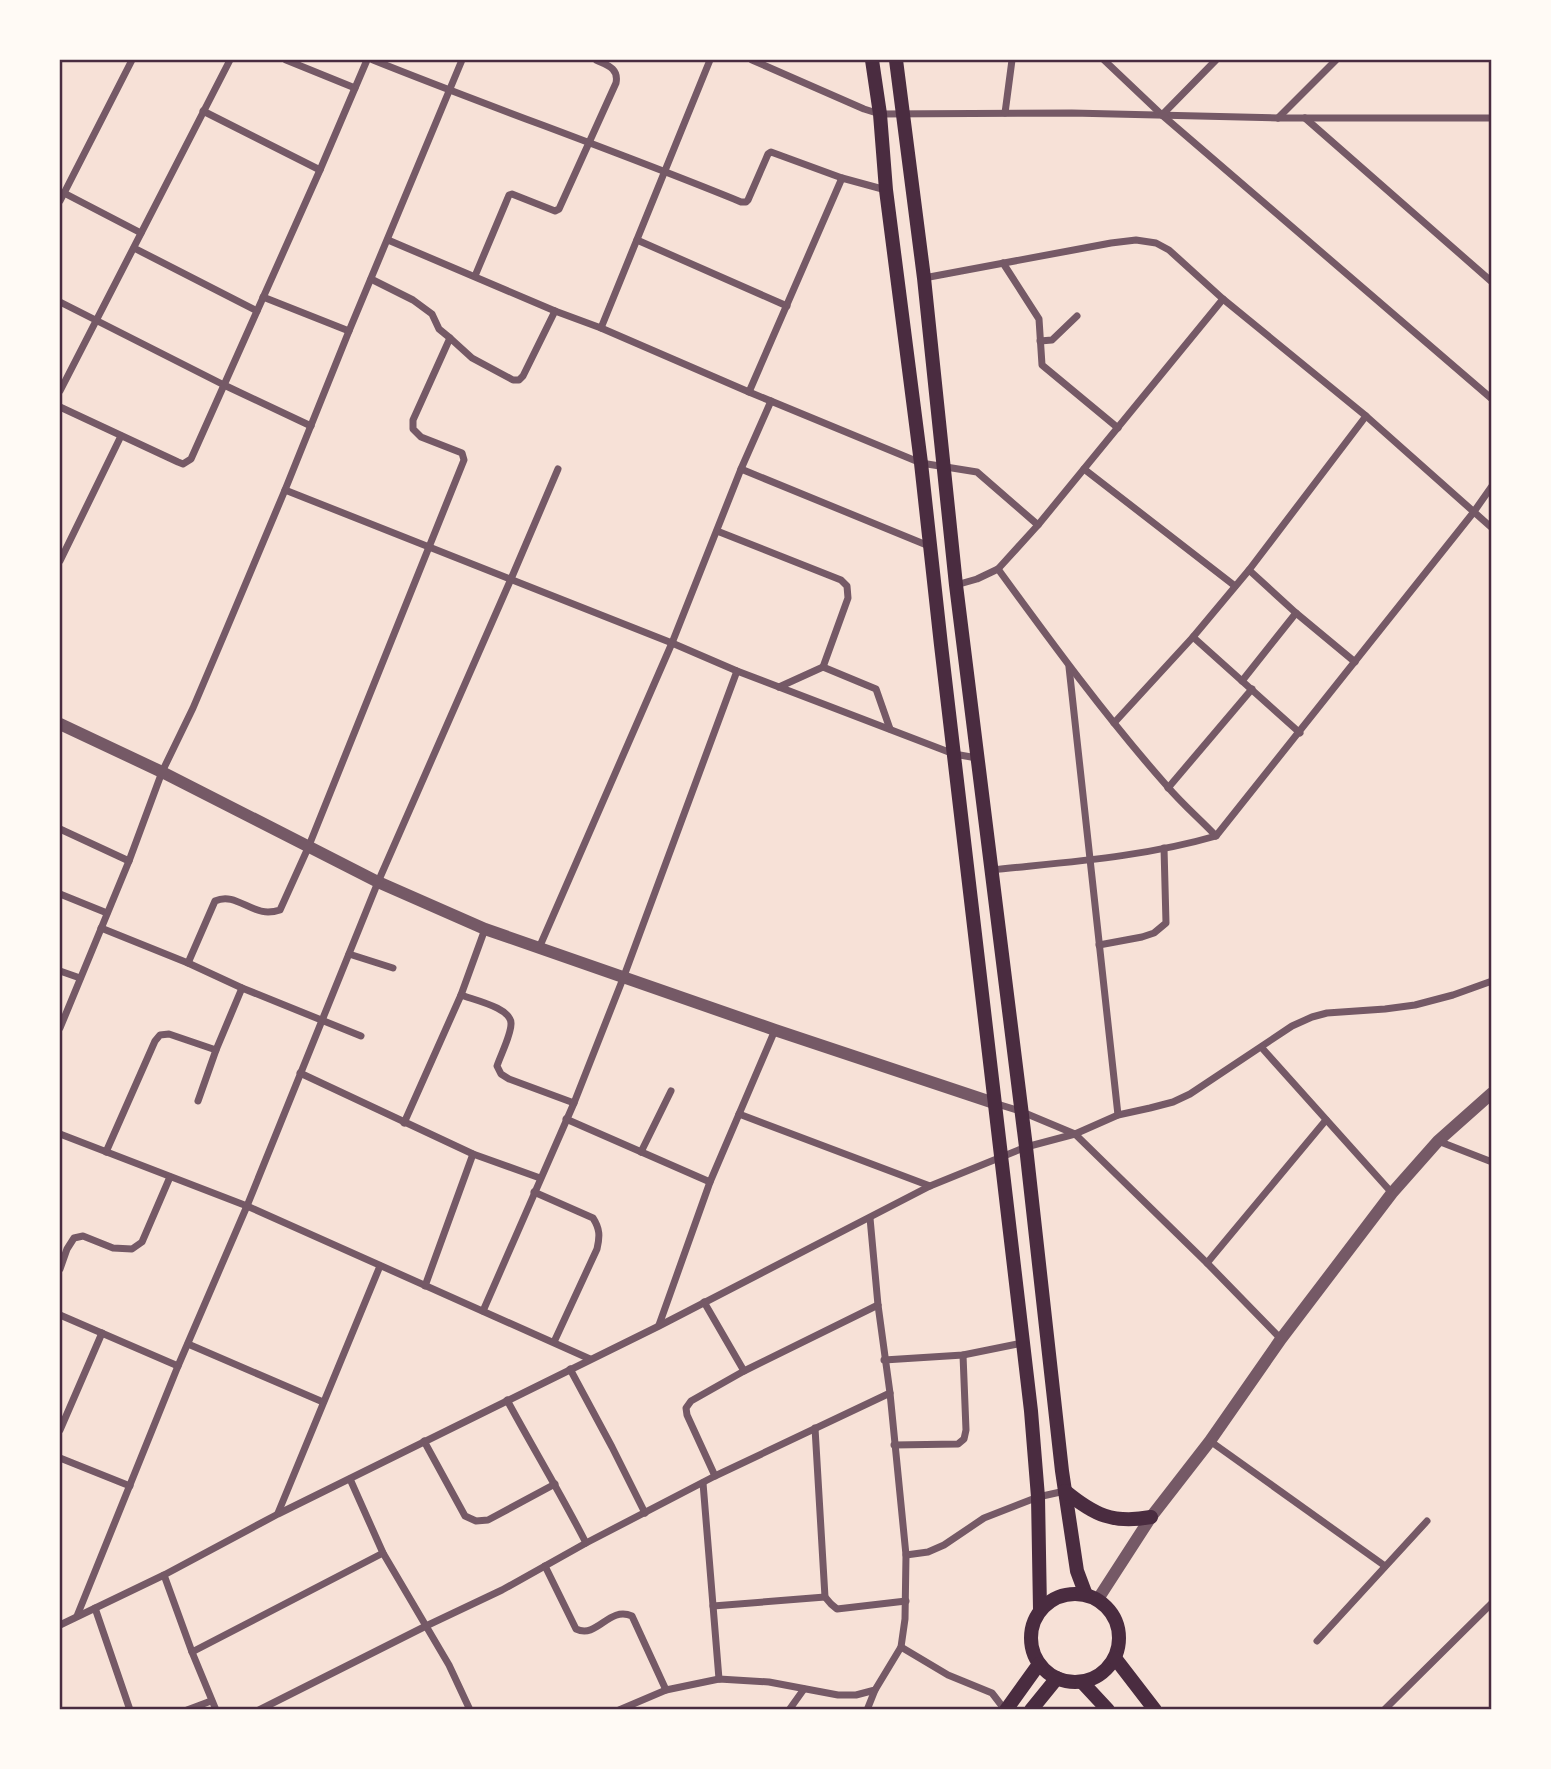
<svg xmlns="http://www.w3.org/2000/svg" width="1551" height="1769" font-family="'Public Sans',sans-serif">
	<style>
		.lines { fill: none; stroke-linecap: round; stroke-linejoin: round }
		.minor { stroke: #755966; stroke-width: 7 }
		.tertiary { stroke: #755966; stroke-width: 12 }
		.secondary { stroke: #4a2c40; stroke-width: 14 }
		.neatline { fill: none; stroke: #4a2c40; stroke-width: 2.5 }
	</style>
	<rect width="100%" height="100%" fill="#f7e1d7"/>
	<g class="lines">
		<g class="minor">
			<path d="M 286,60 L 355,88"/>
			<path d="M 373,60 C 495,109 619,152 741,202 L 746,202 L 748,200 L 768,154 L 771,152 L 842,178"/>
			<path d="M 752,60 L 864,109 L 880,114 L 1072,113 L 1278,118 L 1492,118"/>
			<path d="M 1104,60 L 1162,115 L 1492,399"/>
			<path d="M 203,111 L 320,170"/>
			<path d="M 1005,113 L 1012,60"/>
			<path d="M 1162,115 L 1216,60"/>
			<path d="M 1278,118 L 1336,60"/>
			<path d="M 1305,118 L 1492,282"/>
			<path d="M 64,193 L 141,233"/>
			<path d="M 60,201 L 132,60"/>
			<path d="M 388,240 L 555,311 L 601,328 L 749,392 L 921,463 L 977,472 L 1038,525 L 1223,299"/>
			<path d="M 637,240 L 787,306"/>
			<path d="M 134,248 L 257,311"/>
			<path d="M 1003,263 L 1039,319 L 1042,365 L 1118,428"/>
			<path d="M 475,276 L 509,195 L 512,194 L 555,211 L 559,209 L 616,83 C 619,68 607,65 596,60"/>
			<path d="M 924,278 L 1111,243 L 1136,240 L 1156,243 L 1169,250 L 1223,299 L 1366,416 L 1492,528"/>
			<path d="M 371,279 L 413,300 L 432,314 L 439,329 L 450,338"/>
			<path d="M 263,297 L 349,331"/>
			<path d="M 60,302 L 224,385 L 311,426"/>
			<path d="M 601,328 L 710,60"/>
			<path d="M 1040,341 L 1052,340 L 1077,316"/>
			<path d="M 60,391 L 230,60"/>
			<path d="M 749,392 L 842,178 L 886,190"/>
			<path d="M 60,407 L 178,462 L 183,464 L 191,459 L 320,170 L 367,60"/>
			<path d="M 741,469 L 929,546"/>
			<path d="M 1084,469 L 1235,586"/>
			<path d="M 285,490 L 672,643 L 737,671 L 954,754 L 977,758"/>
			<path d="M 717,531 L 841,580 L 847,586 L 848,598 L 823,667"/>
			<path d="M 60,561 L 121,436"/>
			<path d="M 998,569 L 1038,525"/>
			<path d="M 1249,570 L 1296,613 L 1355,662"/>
			<path d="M 956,585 L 977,579 L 998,569 C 1052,643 1106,717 1167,786 C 1182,804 1200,819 1216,836"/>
			<path d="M 1193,637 L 1300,733"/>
			<path d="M 1069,667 L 1118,1115"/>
			<path d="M 1242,681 L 1296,613"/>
			<path d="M 779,687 L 823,667 L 876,689 L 890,729"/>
			<path d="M 1114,723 L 1193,637 L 1249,570 L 1366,416"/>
			<path d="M 1168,788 L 1252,689"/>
			<path d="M 60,829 L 129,861"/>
			<path d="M 992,870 C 1067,862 1144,857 1216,836 L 1473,513 L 1492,486"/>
			<path d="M 60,894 L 107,913"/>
			<path d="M 101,928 L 188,963 L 242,988 L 361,1036"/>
			<path d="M 1099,945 L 1142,937 L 1154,933 L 1166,923 L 1164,848"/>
			<path d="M 539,948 L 672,643 L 741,469 L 771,401"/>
			<path d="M 349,954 L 393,968"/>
			<path d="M 188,963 L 215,901 C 234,892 249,912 268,912 C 270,912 277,911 280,910 L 308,848 L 464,460 L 462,453 L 421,437 L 413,429 L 413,420 L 450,338 L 472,358 L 513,380 L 519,380 L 523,376 L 555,311"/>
			<path d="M 60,971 L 80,978"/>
			<path d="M 461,995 C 474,1000 512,1008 511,1024 C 511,1035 501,1054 497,1066 L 501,1074 L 509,1079 L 574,1103"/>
			<path d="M 60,1028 L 129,861 L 162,772 L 193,708 L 224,635 L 285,490 L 349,331 L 462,60"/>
			<path d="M 1262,1048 L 1392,1193"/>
			<path d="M 300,1073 L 473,1154 L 540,1178"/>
			<path d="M 198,1101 L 216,1050 L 242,988"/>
			<path d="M 994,1103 L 1020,1111 L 1075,1134 L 1207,1263 L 1281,1339"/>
			<path d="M 739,1114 L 930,1186"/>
			<path d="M 566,1119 L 710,1182"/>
			<path d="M 404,1123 L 461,995 L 485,929"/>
			<path d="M 60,1134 L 247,1206 L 590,1359"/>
			<path d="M 1438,1141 L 1492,1162"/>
			<path d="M 106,1152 L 155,1041 L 160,1035 L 169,1034 L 216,1050"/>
			<path d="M 641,1152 L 671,1091"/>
			<path d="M 534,1192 L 593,1218 C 600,1229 600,1236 597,1249 L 554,1342"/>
			<path d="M 1207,1263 L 1326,1120"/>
			<path d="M 60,1269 L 67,1249 L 74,1238 L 83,1236 L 113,1248 L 132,1249 L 142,1242 L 170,1177"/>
			<path d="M 425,1286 L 473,1154"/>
			<path d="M 704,1302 L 744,1371"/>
			<path d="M 483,1311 L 574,1103 L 624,976 L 737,671"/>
			<path d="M 60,1315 L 178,1366"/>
			<path d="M 659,1325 L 710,1182 L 775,1030"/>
			<path d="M 188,1344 L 323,1402"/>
			<path d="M 884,1360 L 963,1355 L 1022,1343"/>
			<path d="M 570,1369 L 612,1447 L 645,1513"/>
			<path d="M 507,1400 C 533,1448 561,1494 586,1543"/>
			<path d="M 815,1428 L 825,1597 L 831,1604 L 837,1609 L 906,1601"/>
			<path d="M 60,1430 L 102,1333"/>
			<path d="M 424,1441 L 465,1516 L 476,1521 L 488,1520 L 555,1484"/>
			<path d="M 1210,1441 L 1385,1566"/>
			<path d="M 894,1445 L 958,1444 L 964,1439 L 966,1430 L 963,1355"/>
			<path d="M 60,1458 L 130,1486"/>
			<path d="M 715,1476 L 687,1415 L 686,1408 L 691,1401 L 744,1371 L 878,1305"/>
			<path d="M 350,1479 L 383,1553 L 449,1665 L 470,1710"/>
			<path d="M 703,1483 L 719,1679"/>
			<path d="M 278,1513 L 380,1266"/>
			<path d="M 906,1555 L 928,1552 L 944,1545 L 984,1518 L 1038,1497 L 1065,1491"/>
			<path d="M 545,1566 L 576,1629 C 598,1639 608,1606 632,1616 L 666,1690"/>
			<path d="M 164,1575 L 192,1652 L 216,1710"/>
			<path d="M 713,1606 L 825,1597"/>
			<path d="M 95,1608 L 130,1710"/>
			<path d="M 77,1616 L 178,1366 L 247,1206 L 378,882 L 511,579 L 558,469"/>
			<path d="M 60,1625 L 164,1575 L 278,1514 L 659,1326 L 930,1186 L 1026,1147 L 1075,1134 L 1118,1115 L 1150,1108 L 1173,1102 L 1190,1094 L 1292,1026 L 1312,1017 L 1327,1013 L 1385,1009 L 1415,1005 L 1453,995 L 1492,981"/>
			<path d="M 1317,1641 L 1427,1521"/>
			<path d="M 901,1647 L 948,1675 L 992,1693 L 1005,1710"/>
			<path d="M 192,1652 L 383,1553"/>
			<path d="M 187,1710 L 211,1701"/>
			<path d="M 259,1710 L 426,1626 L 502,1590 L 586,1543 L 715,1476 L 890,1393"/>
			<path d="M 619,1710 L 666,1690 L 719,1679 L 769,1682 L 838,1695 L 856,1695 L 875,1690 L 901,1647 L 905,1619 L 906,1555 L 890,1393 L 878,1305 L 870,1218"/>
			<path d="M 789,1710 L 804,1689"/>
			<path d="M 867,1710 L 875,1690"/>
			<path d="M 1384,1710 L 1492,1603"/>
		</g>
		<g class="tertiary">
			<path d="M 60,724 L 162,772 L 378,882 L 485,929 L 775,1030 L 994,1103"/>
			<path d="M 1098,1599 L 1151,1517 L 1210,1441 L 1281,1339 L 1392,1193 L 1438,1141 L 1492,1093"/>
		</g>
		<g class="secondary">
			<path d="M 872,60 L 880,114 L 886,190 L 921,463 L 941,645 L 1031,1411 L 1038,1497 L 1040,1609"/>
			<path d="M 896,60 L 924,278 L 956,585 L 1026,1147 L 1062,1471 L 1077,1571 L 1086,1595"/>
			<path d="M 1065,1491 C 1094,1515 1113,1524 1151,1517"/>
			<circle cx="1075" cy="1638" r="44"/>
			<path d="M 1115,1658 L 1155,1710"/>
			<path d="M 1082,1682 L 1108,1710"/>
			<path d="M 1006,1710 L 1039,1664"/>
			<path d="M 1031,1710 L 1057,1678"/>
		</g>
	</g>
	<rect width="1551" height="1769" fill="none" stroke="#fffaf5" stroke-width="122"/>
	<rect x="61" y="61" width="1429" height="1647" class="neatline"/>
</svg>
